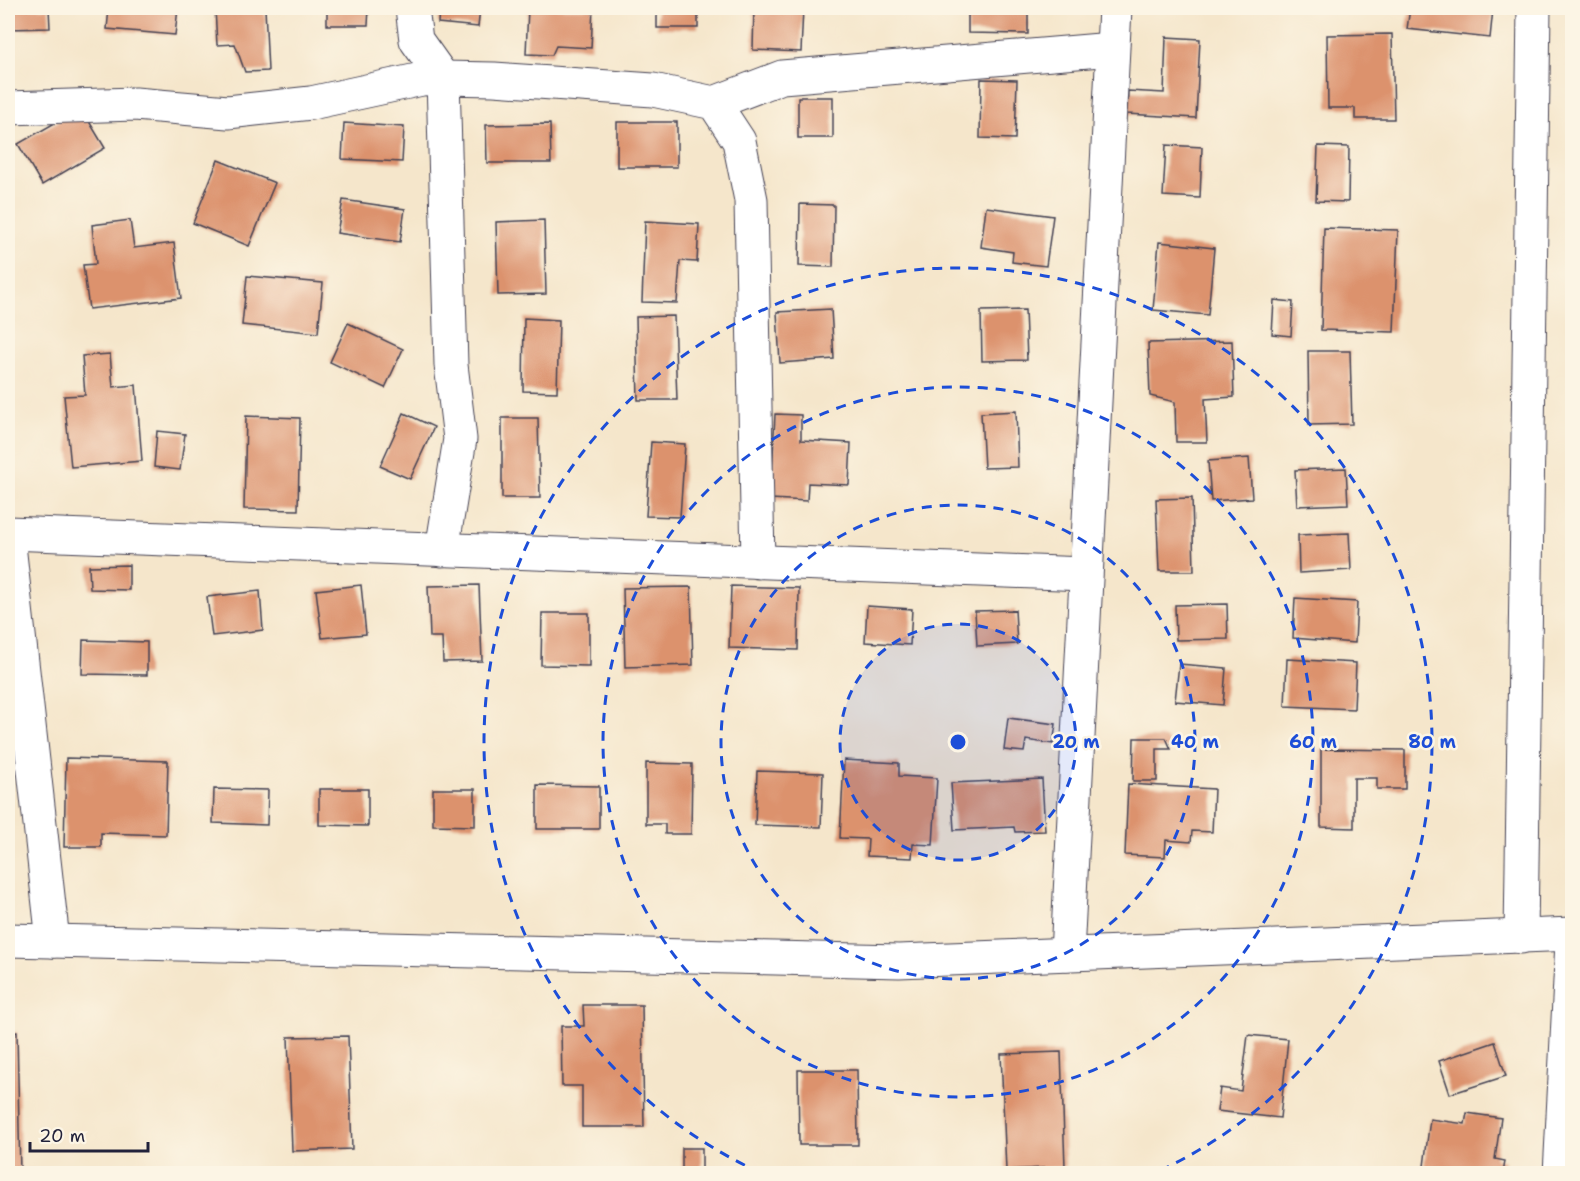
<svg xmlns="http://www.w3.org/2000/svg" width="1580" height="1181" font-family="'Shantell Sans',sans-serif">
	<style>
		.building { fill: #dc926d }
		.lines { fill: none; stroke-linecap: round; stroke-linejoin: round }
		.minor-casing { stroke: #423f51; stroke-width: 35 }
		.minor { stroke: #fff; stroke-width: 33 }
		.ring { fill: none; stroke: #1d4ed8; stroke-width: 3; stroke-dasharray: 10 8 }
		.centre { fill: #1d4ed8; stroke: #fcf5e5; stroke-width: 3 }
		.ring-label { font-size: 18px; text-anchor: middle; font-weight: bold; fill: #1d4ed8; stroke: #fcf5e5; stroke-width: 5; stroke-linejoin: round; paint-order: stroke }
	</style>
	<rect width="100%" height="100%" fill="#fcf5e5"/>
	<filter id="ink" filterUnits="userSpaceOnUse"><feTurbulence type="fractalNoise" baseFrequency=".0167" numOctaves="2"/><feDisplacementMap in="SourceGraphic" scale="12" xChannelSelector="R" yChannelSelector="G"/><feConvolveMatrix kernelMatrix="1 2 1 2 8 2 1 2 1" color-interpolation-filters="sRGB"/></filter>
	<filter id="wash" filterUnits="userSpaceOnUse"><feTurbulence type="fractalNoise" baseFrequency=".008" numOctaves="4" result="noise"/><feDisplacementMap in="SourceGraphic" scale="24" xChannelSelector="R" yChannelSelector="G"/><feGaussianBlur stdDeviation="1.35" result="paint"/><feColorMatrix in="noise" values="0 0 0 0 0 0 0 0 0 0 0 0 0 0 0 0 0 1.4 0 .05"/><feComposite in="paint" operator="in"/></filter>
	<g filter="url(#wash)">
		<rect width="100%" height="100%" fill="#f5e6cb"/>
		<g id="blocks">
			<g class="building">
				<path d="M 8,8 L 49,8 L 50,28 L 8,29 Z"/>
				<path d="M 109,8 L 178,8 L 175,35 L 107,29 Z"/>
				<path d="M 215,8 L 265,8 L 268,71 L 245,72 L 235,44 L 217,45 Z"/>
				<path d="M 327,8 L 369,8 L 368,25 L 327,25 Z"/>
				<path d="M 439,8 L 480,8 L 478,27 L 438,23 Z"/>
				<path d="M 528,8 L 593,8 L 591,48 L 556,46 L 552,55 L 526,54 Z"/>
				<rect x="657" y="8" width="41" height="20"/>
				<path d="M 754,8 L 803,8 L 801,52 L 753,50 Z"/>
				<path d="M 968,8 L 1028,8 L 1028,34 L 968,33 Z"/>
				<path d="M 1410,8 L 1493,9 L 1490,38 L 1407,29 Z"/>
				<path d="M 1392,34 L 1394,119 L 1355,119 L 1355,108 L 1328,108 L 1327,35 Z"/>
				<path d="M 1166,37 L 1200,39 L 1196,118 L 1127,114 L 1128,91 L 1164,93 Z"/>
				<path d="M 981,79 L 1017,80 L 1015,139 L 980,138 Z"/>
				<rect x="798" y="97" width="35" height="41"/>
				<path d="M 81,108 L 105,148 L 42,185 L 18,144 Z"/>
				<rect x="617" y="122" width="60" height="45"/>
				<path d="M 344,123 L 404,127 L 402,162 L 342,159 Z"/>
				<path d="M 550,124 L 551,163 L 487,163 L 486,125 Z"/>
				<path d="M 1166,145 L 1202,147 L 1200,198 L 1163,196 Z"/>
				<path d="M 1318,146 L 1349,147 L 1348,202 L 1316,201 Z"/>
				<path d="M 218,160 L 275,183 L 249,246 L 193,223 Z"/>
				<path d="M 343,200 L 405,209 L 400,242 L 337,233 Z"/>
				<path d="M 800,204 L 834,205 L 833,267 L 799,266 Z"/>
				<path d="M 986,207 L 1053,216 L 1046,266 L 1012,262 L 1013,252 L 981,247 Z"/>
				<path d="M 130,220 L 134,248 L 174,243 L 181,298 L 89,309 L 83,265 L 96,264 L 92,225 Z"/>
				<path d="M 544,220 L 546,294 L 498,295 L 496,222 Z"/>
				<path d="M 645,221 L 699,224 L 697,262 L 680,261 L 677,303 L 642,302 Z"/>
				<path d="M 1324,228 L 1398,230 L 1394,332 L 1321,330 Z"/>
				<path d="M 1159,242 L 1214,248 L 1208,315 L 1153,310 Z"/>
				<path d="M 247,276 L 323,283 L 318,333 L 242,325 Z"/>
				<path d="M 1274,300 L 1293,302 L 1291,336 L 1272,334 Z"/>
				<path d="M 831,309 L 834,359 L 780,363 L 777,312 Z"/>
				<path d="M 1025,310 L 1027,360 L 982,361 L 981,311 Z"/>
				<path d="M 674,316 L 677,400 L 638,400 L 636,317 Z"/>
				<path d="M 524,318 L 559,320 L 557,392 L 523,391 Z"/>
				<path d="M 348,323 L 403,349 L 385,388 L 330,362 Z"/>
				<path d="M 1232,341 L 1234,397 L 1205,399 L 1207,442 L 1176,442 L 1175,402 L 1150,396 L 1148,343 Z"/>
				<path d="M 1308,351 L 1350,351 L 1352,424 L 1309,425 Z"/>
				<path d="M 110,354 L 113,387 L 136,385 L 142,461 L 71,467 L 64,396 L 85,395 L 82,356 Z"/>
				<path d="M 1016,411 L 1018,467 L 984,468 L 981,413 Z"/>
				<path d="M 404,413 L 434,427 L 410,479 L 380,466 Z"/>
				<path d="M 775,414 L 801,415 L 801,440 L 851,443 L 849,485 L 808,483 L 807,501 L 771,499 Z"/>
				<path d="M 246,416 L 300,418 L 298,510 L 244,509 Z"/>
				<path d="M 502,418 L 538,418 L 540,498 L 502,498 Z"/>
				<path d="M 157,431 L 185,434 L 180,470 L 154,467 Z"/>
				<path d="M 651,442 L 685,444 L 680,517 L 646,516 Z"/>
				<path d="M 1249,458 L 1252,498 L 1211,501 L 1208,461 Z"/>
				<path d="M 1346,468 L 1348,504 L 1297,506 L 1295,470 Z"/>
				<path d="M 1192,498 L 1194,571 L 1159,571 L 1156,499 Z"/>
				<path d="M 1349,533 L 1351,570 L 1299,573 L 1298,535 Z"/>
				<path d="M 129,565 L 129,590 L 90,589 L 89,566 Z"/>
				<path d="M 361,585 L 366,634 L 322,638 L 316,590 Z"/>
				<path d="M 479,585 L 482,661 L 443,662 L 442,637 L 430,637 L 428,586 Z"/>
				<path d="M 731,586 L 799,588 L 798,650 L 729,648 Z"/>
				<path d="M 691,587 L 693,665 L 625,667 L 623,588 Z"/>
				<path d="M 260,591 L 263,630 L 212,636 L 207,597 Z"/>
				<path d="M 1295,598 L 1357,602 L 1355,643 L 1293,638 Z"/>
				<path d="M 1227,604 L 1228,639 L 1176,640 L 1175,605 Z"/>
				<path d="M 867,606 L 912,609 L 910,645 L 865,642 Z"/>
				<path d="M 1015,610 L 1017,644 L 977,646 L 975,611 Z"/>
				<path d="M 542,613 L 589,613 L 589,666 L 541,665 Z"/>
				<path d="M 83,640 L 147,642 L 147,675 L 82,674 Z"/>
				<path d="M 1287,659 L 1356,663 L 1354,709 L 1285,706 Z"/>
				<path d="M 1179,664 L 1226,668 L 1223,705 L 1175,701 Z"/>
				<path d="M 1008,718 L 1056,724 L 1053,744 L 1026,740 L 1024,752 L 1004,750 Z"/>
				<path d="M 1134,738 L 1166,738 L 1171,749 L 1157,749 L 1157,781 L 1133,781 Z"/>
				<path d="M 1321,749 L 1405,750 L 1405,789 L 1377,789 L 1377,778 L 1354,778 L 1354,828 L 1321,827 Z"/>
				<path d="M 66,758 L 168,761 L 166,835 L 101,833 L 101,847 L 64,847 Z"/>
				<path d="M 844,760 L 899,763 L 899,776 L 937,778 L 933,845 L 913,844 L 912,858 L 867,856 L 868,839 L 840,838 Z"/>
				<path d="M 646,763 L 692,764 L 691,834 L 665,834 L 665,824 L 646,824 Z"/>
				<path d="M 757,771 L 823,773 L 821,827 L 755,825 Z"/>
				<path d="M 1042,779 L 1045,831 L 1015,832 L 1014,827 L 954,830 L 951,783 Z"/>
				<path d="M 1128,784 L 1214,789 L 1212,832 L 1192,831 L 1191,842 L 1166,840 L 1165,857 L 1125,855 Z"/>
				<path d="M 537,785 L 599,786 L 599,829 L 537,829 Z"/>
				<path d="M 214,789 L 268,790 L 267,825 L 213,823 Z"/>
				<path d="M 319,789 L 368,789 L 368,826 L 319,825 Z"/>
				<path d="M 433,789 L 475,789 L 475,826 L 433,825 Z"/>
				<path d="M 583,1005 L 642,1005 L 644,1127 L 582,1127 L 582,1086 L 562,1086 L 561,1026 L 584,1026 Z"/>
				<path d="M 17,1032 L 20,1174 L 8,1174 L 8,1033 Z"/>
				<path d="M 1248,1035 L 1288,1039 L 1280,1118 L 1217,1111 L 1220,1088 L 1241,1091 Z"/>
				<path d="M 348,1036 L 352,1149 L 292,1151 L 288,1037 Z"/>
				<path d="M 1495,1042 L 1506,1076 L 1450,1094 L 1439,1061 Z"/>
				<path d="M 1061,1052 L 1065,1167 L 1006,1170 L 1001,1054 Z"/>
				<path d="M 798,1070 L 857,1070 L 858,1145 L 799,1145 Z"/>
				<path d="M 1467,1113 L 1501,1118 L 1495,1159 L 1505,1161 L 1503,1174 L 1423,1174 L 1430,1119 L 1465,1124 Z"/>
				<rect x="682" y="1148" width="20" height="26"/>
			</g>
		</g>
	</g>
	<g filter="url(#ink)">
		<use href="#blocks" fill-opacity="0" stroke="#423f51" stroke-width="1.5"/>
		<g class="lines">
			<g class="minor-casing">
				<g id="minor">
					<path d="M 412,8 L 416,40 L 443,78 L 451,365 L 460,439 L 442,550"/>
					<path d="M 714,103 L 782,77 L 1112,49"/>
					<path d="M 8,108 L 135,104 L 228,112 L 311,103 L 422,79 L 443,78 L 494,79 L 653,90 L 714,103 L 739,141 L 751,200 L 758,562"/>
					<path d="M 8,533 L 1085,574"/>
					<path d="M 8,536 L 53,941"/>
					<path d="M 1521,937 L 1534,8"/>
					<path d="M 8,940 L 899,961 L 1572,934"/>
					<path d="M 1067,954 L 1115,8"/>
					<path d="M 1560,1174 L 1572,942"/>
				</g>
			</g>
			<use href="#minor" class="minor"/>
		</g>
	</g>
	<circle cx="958" cy="742" r="118" fill="#1d4ed8" fill-opacity=".12"/>
	<g class="ring">
		<circle cx="958" cy="742" r="118"/>
		<circle cx="958" cy="742" r="237"/>
		<circle cx="958" cy="742" r="355"/>
		<path d="M761 1173A474 474 0 1 1 1155 1173"/>
	</g>
	<circle cx="958" cy="742" r="9" class="centre"/>
	<g class="ring-label">
		<text x="1076" y="748">20 m</text>
		<text x="1195" y="748">40 m</text>
		<text x="1313" y="748">60 m</text>
		<text x="1432" y="748">80 m</text>
	</g>
	<rect width="1580" height="1181" fill="none" stroke="#fcf5e5" stroke-width="30"/>
	<path d="M30 1142v9h118v-9" fill="none" stroke="#22223b" stroke-width="3"/>
	<text x="39" y="1142" font-size="18" fill="#22223b" stroke="#fcf5e5" stroke-width="4.5" paint-order="stroke">20 m</text>
</svg>
